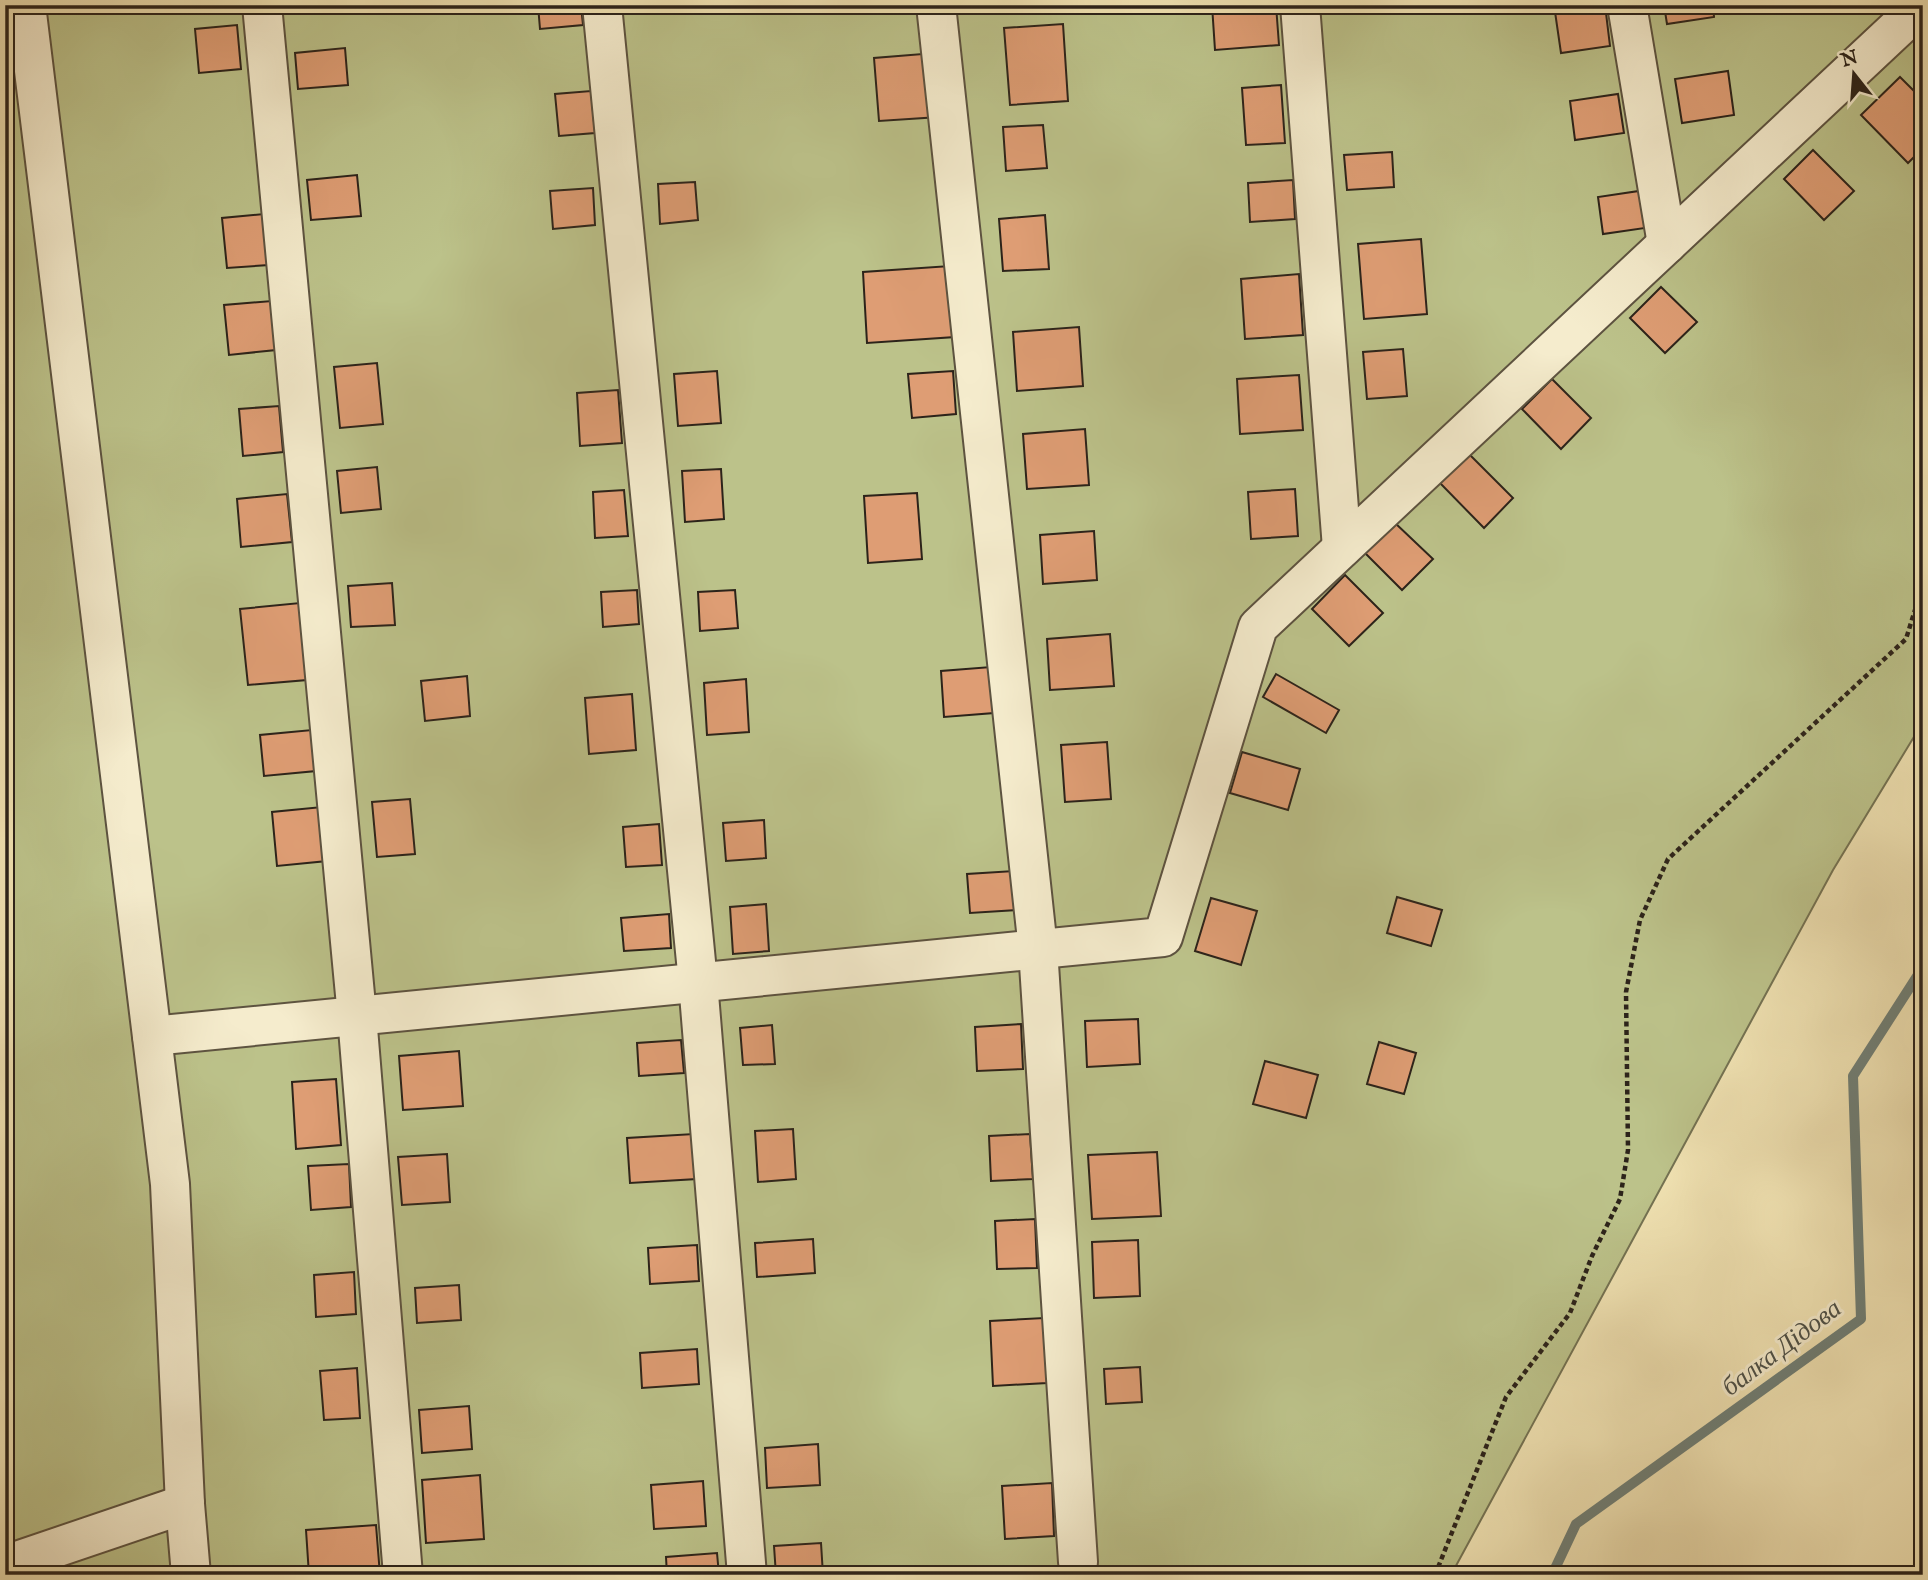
<svg xmlns="http://www.w3.org/2000/svg" width="1928" height="1580" font-family="'IM FELL English',serif">
	<style>
		.green { fill: #bcc28a; stroke: #747252; stroke-width: 2 }
		.lines { fill: none; stroke-linecap: round; stroke-linejoin: round }
		.stream { stroke: #707f76; stroke-width: 10 }
		.building { fill: #de9d74; stroke: #2c231a; stroke-width: 2 }
		.minor-casing { stroke: #5d5340; stroke-width: 42 }
		.path { stroke: #2c231a; stroke-width: 4.5; stroke-dasharray: 5 3.5; stroke-linecap: butt }
		.minor { stroke: #f5eccd; stroke-width: 38 }
		.labels { text-anchor: middle; stroke-width: 6; stroke-linejoin: round; paint-order: stroke }
		.water-label { font-size: 26px; font-style: italic; fill: #4e5148; stroke: #f5eccd }
	</style>
	<rect width="100%" height="100%" fill="#f0e2b2"/>
	<filter id="stains"><feTurbulence type="fractalNoise" baseFrequency=".00286" numOctaves="4"/><feColorMatrix values="0 0 0 0 .2 0 0 0 0 .09 0 0 0 0 .02 0 0 0 .5 -.17"/></filter>
	<radialGradient id="worn" r=".72"><stop offset=".6" stop-color="#630" stop-opacity="0"/><stop offset="1" stop-color="#630" stop-opacity=".3"/></radialGradient>
	<path class="green" d="M 5,5 L 1923,5 L 1923,722 L 1833,870 L 1451,1575 L 5,1575 Z"/>
	<g class="lines">
		<path class="stream" d="M 1552,1575 L 1576,1524 L 1861,1319 L 1853,1076 L 1923,967"/>
	</g>
	<g class="building">
		<path d="M 538,5 L 581,5 L 583,25 L 540,29 Z"/>
		<path d="M 1212,5 L 1276,5 L 1279,45 L 1215,50 Z"/>
		<path d="M 1554,5 L 1605,5 L 1610,46 L 1561,53 Z"/>
		<path d="M 1664,5 L 1713,5 L 1714,17 L 1667,24 Z"/>
		<path d="M 1063,24 L 1068,101 L 1010,105 L 1004,28 Z"/>
		<path d="M 237,25 L 241,69 L 199,73 L 195,29 Z"/>
		<path d="M 345,48 L 348,85 L 298,89 L 295,53 Z"/>
		<path d="M 935,53 L 939,117 L 879,121 L 874,58 Z"/>
		<path d="M 1728,71 L 1734,115 L 1682,123 L 1675,79 Z"/>
		<path d="M 1900,77 L 1923,100 L 1923,148 L 1908,163 L 1861,115 Z"/>
		<path d="M 1281,85 L 1285,143 L 1246,145 L 1242,88 Z"/>
		<path d="M 591,91 L 595,133 L 559,136 L 555,94 Z"/>
		<path d="M 1618,94 L 1624,133 L 1575,140 L 1570,101 Z"/>
		<path d="M 1043,125 L 1047,168 L 1006,171 L 1003,127 Z"/>
		<path d="M 1813,150 L 1854,191 L 1824,220 L 1784,179 Z"/>
		<path d="M 1392,152 L 1394,187 L 1347,190 L 1344,155 Z"/>
		<path d="M 357,175 L 361,216 L 311,220 L 307,180 Z"/>
		<path d="M 1293,180 L 1295,219 L 1250,222 L 1248,183 Z"/>
		<path d="M 695,182 L 698,220 L 660,224 L 658,184 Z"/>
		<path d="M 593,188 L 595,225 L 553,229 L 550,191 Z"/>
		<path d="M 1639,191 L 1645,228 L 1603,234 L 1598,197 Z"/>
		<path d="M 264,214 L 269,265 L 227,268 L 222,218 Z"/>
		<path d="M 1045,215 L 1049,269 L 1003,271 L 999,219 Z"/>
		<path d="M 1421,239 L 1427,314 L 1364,319 L 1358,244 Z"/>
		<path d="M 950,266 L 955,337 L 867,343 L 863,272 Z"/>
		<path d="M 1299,274 L 1303,335 L 1245,339 L 1241,279 Z"/>
		<path d="M 1661,287 L 1697,322 L 1665,353 L 1630,318 Z"/>
		<path d="M 272,301 L 276,350 L 229,355 L 224,305 Z"/>
		<path d="M 1079,327 L 1083,386 L 1017,391 L 1013,332 Z"/>
		<path d="M 1403,349 L 1407,396 L 1367,399 L 1363,352 Z"/>
		<path d="M 377,363 L 383,424 L 340,428 L 334,367 Z"/>
		<path d="M 717,371 L 721,423 L 678,426 L 674,374 Z"/>
		<path d="M 953,371 L 956,414 L 912,418 L 908,374 Z"/>
		<path d="M 1299,375 L 1303,430 L 1240,434 L 1237,379 Z"/>
		<path d="M 1552,379 L 1591,418 L 1561,449 L 1522,409 Z"/>
		<path d="M 618,390 L 622,443 L 580,446 L 577,393 Z"/>
		<path d="M 279,406 L 283,452 L 243,456 L 239,409 Z"/>
		<path d="M 1085,429 L 1089,485 L 1027,489 L 1023,434 Z"/>
		<path d="M 1468,453 L 1513,498 L 1484,528 L 1439,482 Z"/>
		<path d="M 377,467 L 381,509 L 341,513 L 337,471 Z"/>
		<path d="M 721,469 L 724,519 L 685,522 L 682,471 Z"/>
		<path d="M 1295,489 L 1298,536 L 1251,539 L 1248,492 Z"/>
		<path d="M 624,490 L 628,536 L 595,538 L 593,492 Z"/>
		<path d="M 917,493 L 922,559 L 868,563 L 864,496 Z"/>
		<path d="M 287,494 L 292,542 L 241,547 L 237,499 Z"/>
		<path d="M 1394,522 L 1433,559 L 1402,590 L 1364,552 Z"/>
		<path d="M 1094,531 L 1097,580 L 1043,584 L 1040,535 Z"/>
		<path d="M 1345,575 L 1383,613 L 1349,646 L 1312,609 Z"/>
		<path d="M 392,583 L 395,625 L 351,627 L 348,586 Z"/>
		<path d="M 637,590 L 639,624 L 603,627 L 601,592 Z"/>
		<path d="M 735,590 L 738,628 L 700,631 L 698,592 Z"/>
		<path d="M 300,603 L 307,680 L 248,685 L 240,609 Z"/>
		<path d="M 1110,634 L 1114,686 L 1050,690 L 1047,639 Z"/>
		<path d="M 991,667 L 994,713 L 944,717 L 941,671 Z"/>
		<path d="M 1276,674 L 1339,710 L 1326,733 L 1263,697 Z"/>
		<path d="M 467,676 L 470,716 L 425,721 L 421,681 Z"/>
		<path d="M 746,679 L 749,732 L 707,735 L 704,683 Z"/>
		<path d="M 632,694 L 636,750 L 589,754 L 585,698 Z"/>
		<path d="M 312,730 L 316,771 L 264,776 L 260,735 Z"/>
		<path d="M 1107,742 L 1111,799 L 1065,802 L 1061,745 Z"/>
		<path d="M 1242,752 L 1300,769 L 1288,810 L 1230,793 Z"/>
		<path d="M 410,799 L 415,854 L 377,857 L 372,802 Z"/>
		<path d="M 322,807 L 327,861 L 277,866 L 272,812 Z"/>
		<path d="M 764,820 L 766,858 L 726,861 L 723,823 Z"/>
		<path d="M 659,824 L 662,865 L 626,867 L 623,827 Z"/>
		<path d="M 1014,871 L 1017,910 L 970,913 L 967,874 Z"/>
		<path d="M 1397,897 L 1442,910 L 1431,946 L 1387,933 Z"/>
		<path d="M 1211,898 L 1257,911 L 1241,965 L 1195,951 Z"/>
		<path d="M 766,904 L 769,951 L 733,954 L 730,907 Z"/>
		<path d="M 669,914 L 671,948 L 624,951 L 621,918 Z"/>
		<path d="M 1138,1019 L 1140,1064 L 1087,1067 L 1085,1021 Z"/>
		<path d="M 1021,1024 L 1023,1069 L 977,1071 L 975,1027 Z"/>
		<path d="M 772,1025 L 775,1064 L 743,1065 L 740,1028 Z"/>
		<path d="M 681,1040 L 684,1073 L 639,1076 L 637,1043 Z"/>
		<path d="M 1379,1042 L 1416,1053 L 1404,1094 L 1367,1084 Z"/>
		<path d="M 459,1051 L 463,1106 L 403,1110 L 399,1056 Z"/>
		<path d="M 1265,1061 L 1318,1075 L 1306,1118 L 1253,1104 Z"/>
		<path d="M 336,1079 L 341,1145 L 296,1149 L 292,1082 Z"/>
		<path d="M 793,1129 L 796,1179 L 758,1182 L 755,1131 Z"/>
		<path d="M 694,1134 L 697,1179 L 630,1183 L 627,1138 Z"/>
		<path d="M 1030,1134 L 1033,1179 L 991,1181 L 989,1136 Z"/>
		<path d="M 1157,1152 L 1161,1216 L 1092,1219 L 1088,1155 Z"/>
		<path d="M 447,1154 L 450,1202 L 402,1205 L 398,1157 Z"/>
		<path d="M 349,1164 L 351,1207 L 311,1210 L 308,1166 Z"/>
		<path d="M 1035,1219 L 1037,1268 L 997,1269 L 995,1221 Z"/>
		<path d="M 813,1239 L 815,1273 L 757,1277 L 755,1243 Z"/>
		<path d="M 1138,1240 L 1140,1296 L 1094,1298 L 1092,1242 Z"/>
		<path d="M 697,1245 L 699,1281 L 650,1284 L 648,1248 Z"/>
		<path d="M 354,1272 L 356,1314 L 316,1317 L 314,1275 Z"/>
		<path d="M 459,1285 L 461,1320 L 417,1323 L 415,1288 Z"/>
		<path d="M 1044,1318 L 1047,1383 L 993,1386 L 990,1321 Z"/>
		<path d="M 697,1349 L 699,1384 L 642,1388 L 640,1353 Z"/>
		<path d="M 1140,1367 L 1142,1402 L 1106,1404 L 1104,1369 Z"/>
		<path d="M 357,1368 L 360,1418 L 324,1420 L 320,1371 Z"/>
		<path d="M 469,1406 L 472,1449 L 422,1453 L 419,1410 Z"/>
		<path d="M 818,1444 L 820,1485 L 767,1488 L 765,1448 Z"/>
		<path d="M 480,1475 L 484,1539 L 426,1543 L 422,1480 Z"/>
		<path d="M 703,1481 L 706,1526 L 654,1529 L 651,1485 Z"/>
		<path d="M 1052,1483 L 1054,1536 L 1005,1539 L 1002,1486 Z"/>
		<path d="M 376,1525 L 380,1575 L 309,1575 L 306,1530 Z"/>
		<path d="M 821,1543 L 823,1575 L 776,1575 L 774,1546 Z"/>
		<path d="M 717,1553 L 719,1575 L 667,1575 L 666,1557 Z"/>
	</g>
	<g class="lines">
		<g class="minor-casing">
			<g id="minor">
				<path d="M 26,5 L 170,1184 L 185,1504 L 191,1575"/>
				<path d="M 262,5 L 357,1016 L 403,1575"/>
				<path d="M 602,5 L 698,982 L 747,1575"/>
				<path d="M 936,5 L 1038,949 L 1078,1562"/>
				<path d="M 1300,5 L 1342,548"/>
				<path d="M 1627,5 L 1667,244"/>
				<path d="M 152,1036 L 1163,937 L 1258,627 L 1922,5"/>
				<path d="M 5,1565 L 185,1504"/>
			</g>
		</g>
		<path class="path" d="M 1435,1575 L 1506,1397 L 1570,1313 L 1592,1256 L 1620,1199 L 1628,1150 L 1626,992 L 1640,920 L 1668,859 L 1906,639 L 1923,584"/>
		<use href="#minor" class="minor"/>
	</g>
	<g class="labels">
		<g class="water-label">
			<text transform="translate(1781 1347) rotate(-37)" y="9">балка Дідова</text>
		</g>
	</g>
	<rect width="1928" height="1580" fill="none" stroke="#f0e2b2" stroke-width="28"/>
	<rect x="7" y="7" width="1914" height="1566" fill="none" stroke="#2c231a" stroke-width="3.5"/>
	<rect x="14" y="14" width="1900" height="1552" fill="none" stroke="#2c231a" stroke-width="2"/>
	<g transform="translate(1854 74) rotate(343)" stroke="#f5eccd" stroke-width="5" paint-order="stroke">
	<path d="M0-5L12 26L0 18L-12 26Z" fill="#2c231a"/>
	<text y="-10" font-size="19" font-weight="bold" text-anchor="middle" fill="#2c231a">N</text>
	</g>
	<rect width="100%" height="100%" filter="url(#stains)"/>
	<rect width="100%" height="100%" fill="url(#worn)"/>
</svg>
